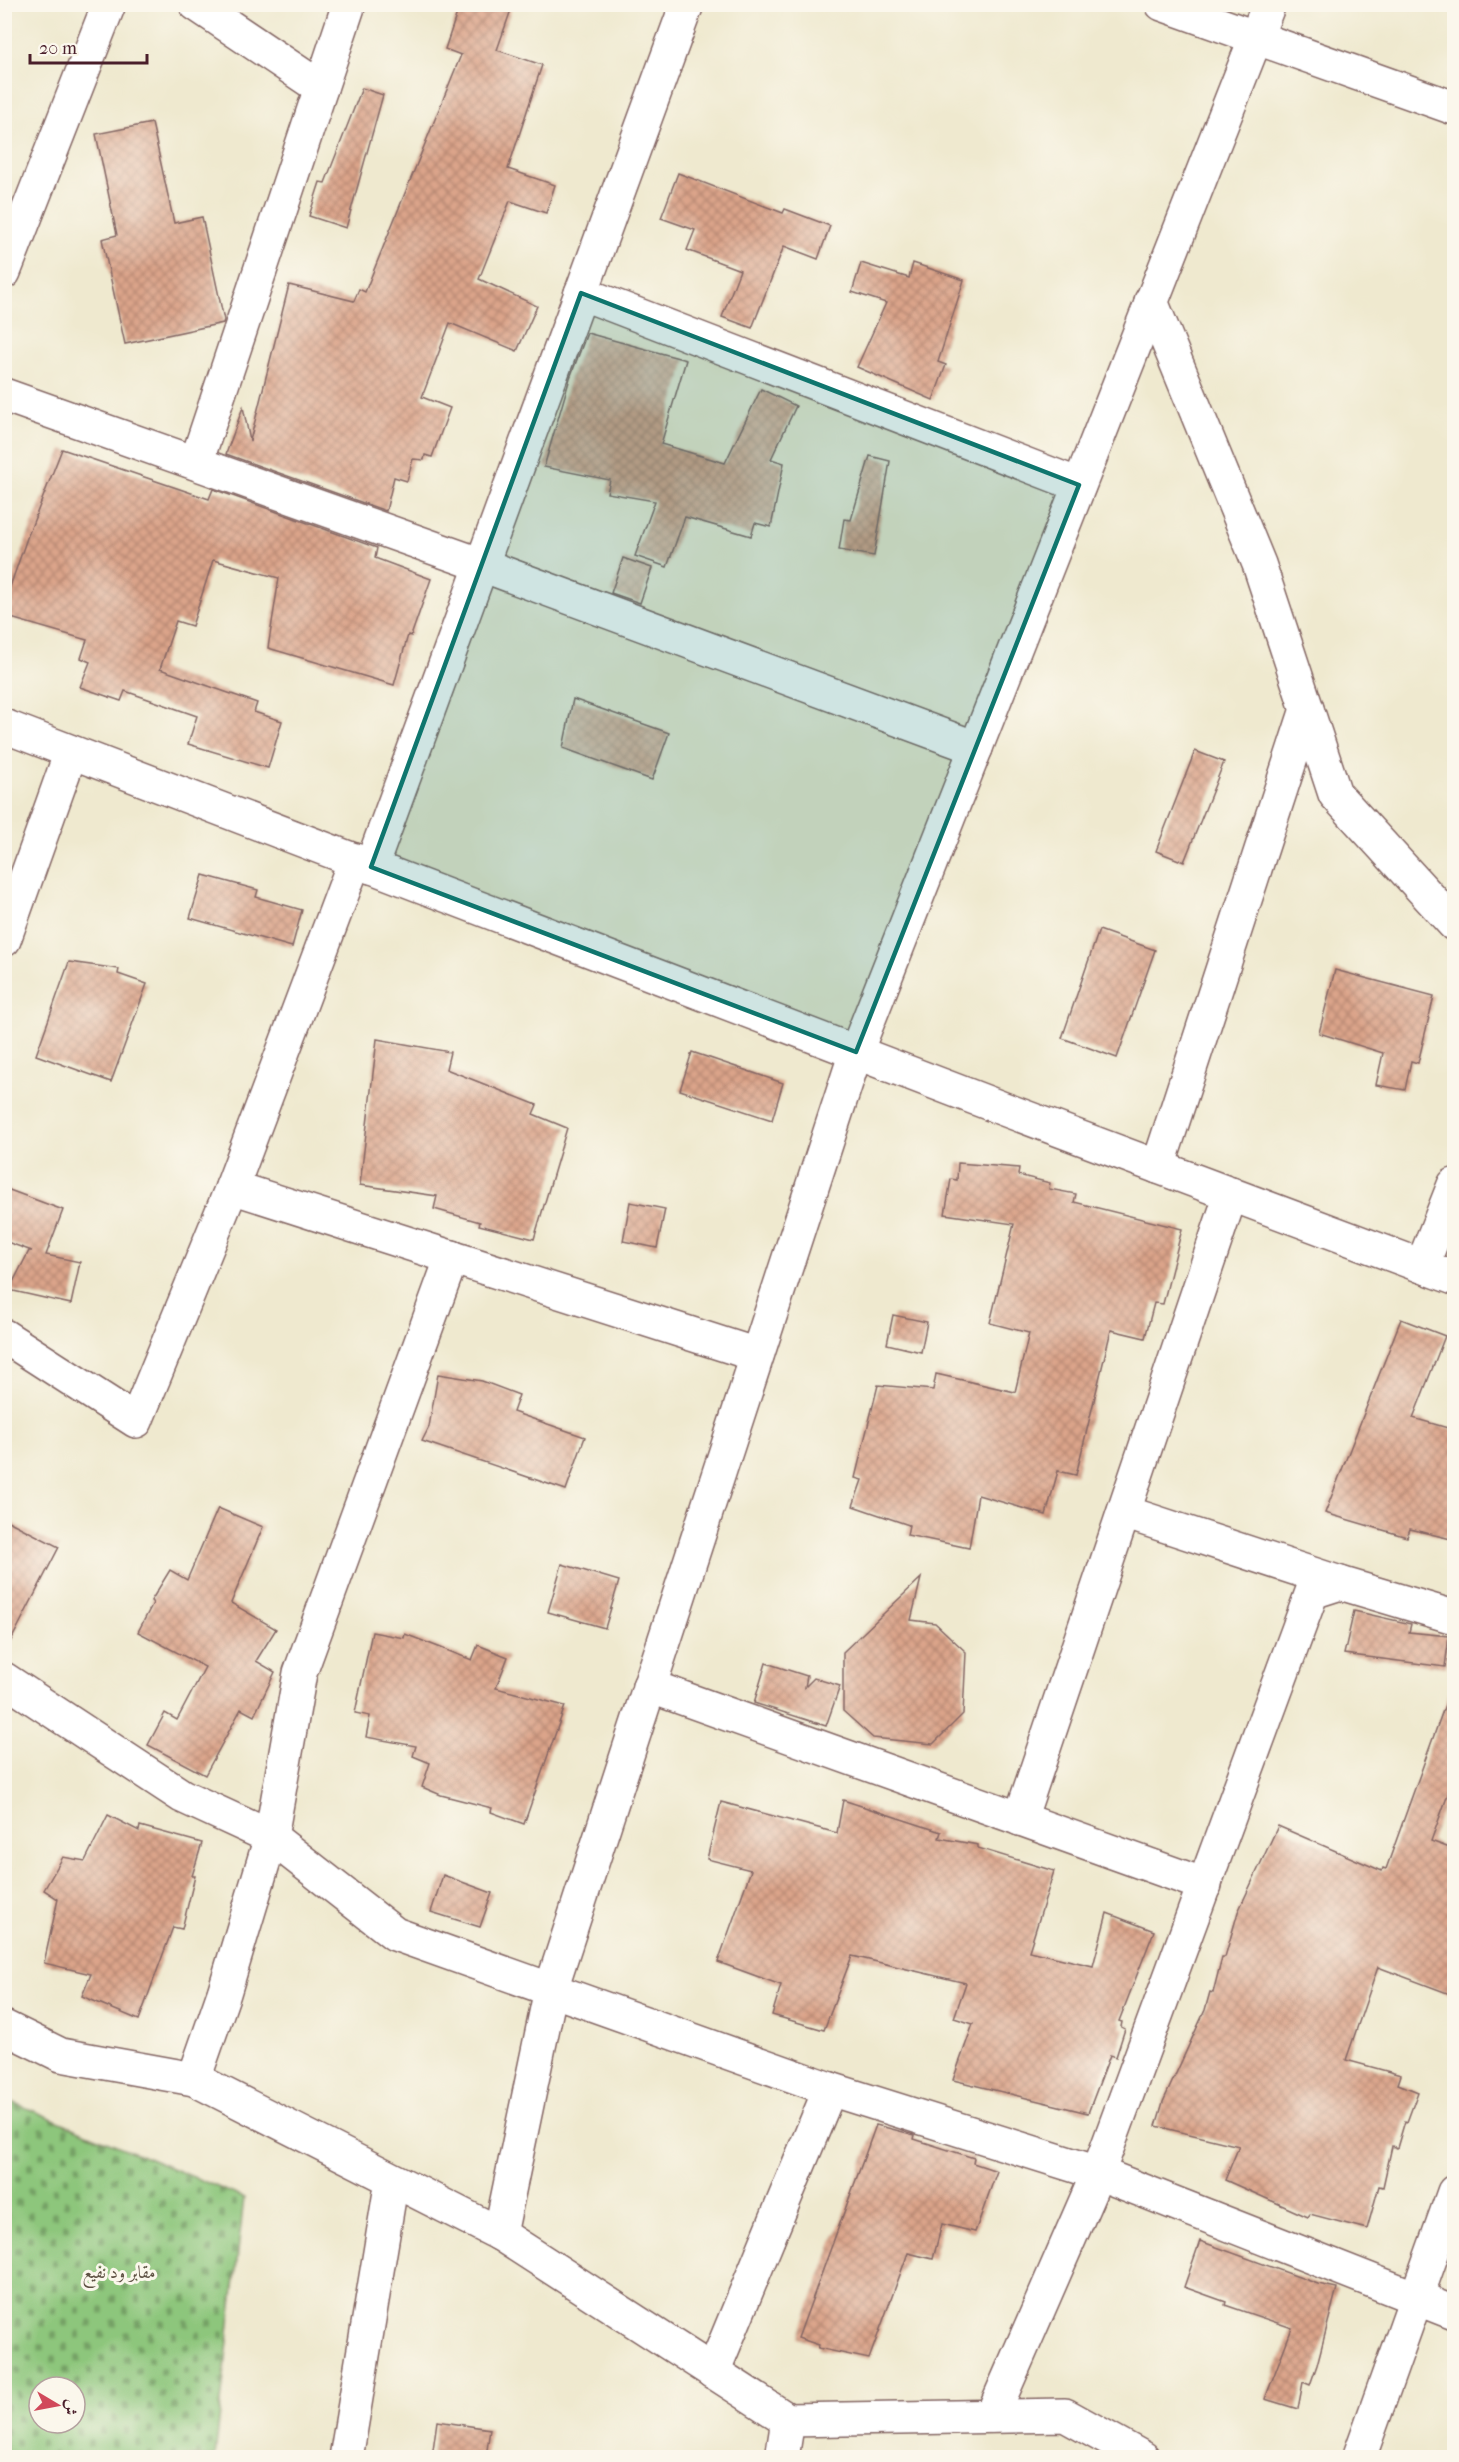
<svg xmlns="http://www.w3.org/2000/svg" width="1459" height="2462" font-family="'IM FELL French Canon',Amiri,serif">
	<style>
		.cemetery { fill: url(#cemetery-stones); stroke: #6c7253; stroke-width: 1.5; fill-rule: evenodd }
		.building { fill: url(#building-cross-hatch) }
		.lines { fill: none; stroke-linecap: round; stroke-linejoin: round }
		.minor-casing { stroke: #846664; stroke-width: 36 }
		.minor { stroke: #fff; stroke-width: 33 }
		.marked { fill: #0f766e; fill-opacity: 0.2; stroke: #0f766e; stroke-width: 4.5; stroke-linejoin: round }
		.labels { text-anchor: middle; stroke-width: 6; stroke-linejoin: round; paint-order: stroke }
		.park-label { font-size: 18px; fill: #5e5143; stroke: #fbf7ec }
	</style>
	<defs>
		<pattern id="cemetery-stones" width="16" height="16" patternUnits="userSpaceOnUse" patternTransform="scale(1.5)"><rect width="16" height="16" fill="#8dc67b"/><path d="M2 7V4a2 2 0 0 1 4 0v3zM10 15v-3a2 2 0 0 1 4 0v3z" fill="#75a065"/></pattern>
		<pattern id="building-cross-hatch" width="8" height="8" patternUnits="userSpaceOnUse" patternTransform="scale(1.5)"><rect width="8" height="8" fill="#dba48a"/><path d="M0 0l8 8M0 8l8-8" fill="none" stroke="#b48571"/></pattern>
	</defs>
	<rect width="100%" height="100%" fill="#fbf7ec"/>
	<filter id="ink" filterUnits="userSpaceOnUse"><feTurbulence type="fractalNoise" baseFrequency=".0167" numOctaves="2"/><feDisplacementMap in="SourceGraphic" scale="12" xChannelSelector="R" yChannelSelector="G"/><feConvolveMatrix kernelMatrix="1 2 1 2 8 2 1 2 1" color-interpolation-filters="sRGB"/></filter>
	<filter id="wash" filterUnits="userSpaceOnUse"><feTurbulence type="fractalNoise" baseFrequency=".008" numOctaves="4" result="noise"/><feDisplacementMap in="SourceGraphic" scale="24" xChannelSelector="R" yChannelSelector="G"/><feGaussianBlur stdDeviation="1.35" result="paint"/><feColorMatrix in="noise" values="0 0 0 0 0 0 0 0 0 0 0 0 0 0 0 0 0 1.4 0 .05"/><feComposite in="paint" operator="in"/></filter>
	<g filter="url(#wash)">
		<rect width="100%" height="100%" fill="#efe9cf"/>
		<path class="cemetery" d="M 5,2099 L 244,2198 L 215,2457 L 5,2457 ZM 39,2387 L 75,2387 L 75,2423 L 39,2423 Z"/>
		<g id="blocks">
			<g class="building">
				<path d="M 460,4 L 513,4 L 497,50 L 542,65 L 508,169 L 555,185 L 546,213 L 510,201 L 479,279 L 537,306 L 517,351 L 450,323 L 422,397 L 450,408 L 432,457 L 425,455 L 424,460 L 413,459 L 407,481 L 394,477 L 386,511 L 226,454 L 243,407 L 250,441 L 289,285 L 354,301 L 359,289 L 365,292 L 461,55 L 445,49 Z"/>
				<path d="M 362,88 L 383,95 L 346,228 L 309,216 L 320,182 L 325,183 Z"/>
				<path d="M 152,123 L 174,223 L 202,217 L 224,320 L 223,323 L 125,344 L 102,239 L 117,235 L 96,134 Z"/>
				<path d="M 678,173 L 783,213 L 785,209 L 830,226 L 818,259 L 784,246 L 752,328 L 722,317 L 740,270 L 687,250 L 695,230 L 661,218 Z"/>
				<path d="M 861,263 L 909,278 L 913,263 L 964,280 L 938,362 L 946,365 L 933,400 L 857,367 L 886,303 L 852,292 Z"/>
				<path d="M 587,333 L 686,360 L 661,444 L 725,463 L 761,389 L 796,406 L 771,459 L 784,463 L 771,527 L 755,523 L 751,536 L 685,517 L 667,567 L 635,556 L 655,501 L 607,493 L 610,480 L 544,467 L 570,378 Z"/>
				<path d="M 62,449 L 209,499 L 213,489 L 377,548 L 375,558 L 431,579 L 411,636 L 408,635 L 394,685 L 268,648 L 279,578 L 213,560 L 192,626 L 176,621 L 160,669 L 257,703 L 254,712 L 282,721 L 268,768 L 188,744 L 197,716 L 125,691 L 121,701 L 80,687 L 90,662 L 81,658 L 87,640 L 4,616 L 4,604 L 27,538 Z"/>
				<path d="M 870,456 L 890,461 L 874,556 L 839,550 L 844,519 L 851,520 Z"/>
				<path d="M 623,558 L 652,568 L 640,603 L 611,593 Z"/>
				<path d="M 573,699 L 669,733 L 652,780 L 563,748 Z"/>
				<path d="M 1195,751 L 1224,762 L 1184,862 L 1156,851 Z"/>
				<path d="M 203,875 L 258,890 L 256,897 L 302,910 L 292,947 L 190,918 Z"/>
				<path d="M 1099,930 L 1155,950 L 1117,1058 L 1062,1038 Z"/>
				<path d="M 69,962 L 119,969 L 118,974 L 147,984 L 111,1082 L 36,1055 Z"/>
				<path d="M 1335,970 L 1434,996 L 1418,1063 L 1411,1061 L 1405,1090 L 1376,1085 L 1383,1053 L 1319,1033 Z"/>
				<path d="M 377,1039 L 450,1052 L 446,1069 L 537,1105 L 533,1114 L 567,1128 L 534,1239 L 479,1225 L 480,1222 L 434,1209 L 437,1196 L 360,1185 Z"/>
				<path d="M 692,1052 L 783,1083 L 772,1120 L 680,1090 Z"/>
				<path d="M 958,1163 L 1019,1168 L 1018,1175 L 1050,1183 L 1049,1189 L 1076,1194 L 1074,1202 L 1182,1229 L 1163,1304 L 1154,1303 L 1145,1338 L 1111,1330 L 1076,1475 L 1058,1471 L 1046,1515 L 978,1495 L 969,1548 L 907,1535 L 909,1525 L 853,1506 L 862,1480 L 855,1478 L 878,1385 L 933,1390 L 936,1374 L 1015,1392 L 1029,1333 L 990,1323 L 1014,1224 L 945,1214 L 951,1179 L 957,1180 Z"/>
				<path d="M 4,1188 L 63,1210 L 46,1255 L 80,1262 L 71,1304 L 9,1290 L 29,1251 L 32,1251 L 4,1241 Z"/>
				<path d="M 630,1202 L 665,1209 L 657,1248 L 623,1241 Z"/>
				<path d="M 893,1315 L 927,1322 L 921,1352 L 887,1344 Z"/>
				<path d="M 1401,1319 L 1445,1336 L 1413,1418 L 1455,1430 L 1455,1540 L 1410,1529 L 1407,1537 L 1325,1513 Z"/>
				<path d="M 438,1374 L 482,1381 L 519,1395 L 513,1412 L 585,1437 L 566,1490 L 422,1441 L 429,1427 Z"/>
				<path d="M 218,1508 L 263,1527 L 231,1603 L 276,1629 L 256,1661 L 275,1672 L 254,1716 L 241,1709 L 205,1775 L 148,1745 L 165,1713 L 177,1720 L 205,1667 L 138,1632 L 153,1603 L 151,1601 L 170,1570 L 187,1580 Z"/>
				<path d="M 4,1519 L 59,1547 L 4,1654 Z"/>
				<path d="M 562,1564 L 619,1581 L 605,1628 L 548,1612 Z"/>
				<path d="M 921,1578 L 911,1620 L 935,1623 L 966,1652 L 963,1714 L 933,1744 L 873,1738 L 843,1711 L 843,1652 Z"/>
				<path d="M 1354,1611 L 1411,1624 L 1409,1632 L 1449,1636 L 1445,1667 L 1344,1654 Z"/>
				<path d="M 372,1632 L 404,1638 L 405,1634 L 472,1660 L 478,1645 L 508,1657 L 496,1688 L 565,1706 L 524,1824 L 491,1812 L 492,1808 L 441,1795 L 422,1787 L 430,1763 L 413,1756 L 416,1746 L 366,1737 L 370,1716 L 355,1713 Z"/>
				<path d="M 766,1663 L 807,1676 L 805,1687 L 814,1678 L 840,1686 L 826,1726 L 754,1703 Z"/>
				<path d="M 1451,1688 L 1455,1689 L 1455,1775 L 1431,1841 L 1455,1850 L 1455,1996 L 1378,1967 L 1346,2060 L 1401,2075 L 1398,2084 L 1418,2092 L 1407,2122 L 1405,2121 L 1397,2148 L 1392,2146 L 1383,2187 L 1379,2186 L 1367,2229 L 1310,2214 L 1308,2217 L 1225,2180 L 1239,2146 L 1156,2126 L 1163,2102 L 1205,2010 L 1210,1992 L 1213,1993 L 1222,1957 L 1225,1957 L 1238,1912 L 1278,1826 L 1382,1871 L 1383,1868 L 1386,1869 Z"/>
				<path d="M 843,1800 L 941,1832 L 939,1838 L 978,1845 L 978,1848 L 1054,1871 L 1029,1951 L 1093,1966 L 1107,1913 L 1154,1931 L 1119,2021 L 1122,2022 L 1121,2027 L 1125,2029 L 1116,2057 L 1110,2055 L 1088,2113 L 953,2080 L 973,2024 L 954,2018 L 966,1983 L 852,1956 L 824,2030 L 772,2015 L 781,1985 L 718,1962 L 751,1870 L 707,1859 L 721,1802 L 837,1833 Z"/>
				<path d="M 108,1815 L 139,1831 L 140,1826 L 202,1843 L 192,1876 L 195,1876 L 182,1929 L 173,1927 L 139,2020 L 82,1996 L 91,1974 L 44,1963 L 58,1899 L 44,1890 L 63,1857 L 85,1861 Z"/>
				<path d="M 443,1875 L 492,1893 L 480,1927 L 431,1912 Z"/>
				<path d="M 876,2125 L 915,2135 L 914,2139 L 974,2158 L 973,2163 L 997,2171 L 975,2232 L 942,2224 L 933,2259 L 908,2253 L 869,2359 L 818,2348 L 819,2345 L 798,2338 Z"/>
				<path d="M 1200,2241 L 1318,2284 L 1337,2288 L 1317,2365 L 1310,2385 L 1303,2382 L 1298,2409 L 1265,2399 L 1292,2328 L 1225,2305 L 1226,2302 L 1184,2287 Z"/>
				<path d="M 437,2421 L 490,2429 L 486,2457 L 432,2457 Z"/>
			</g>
		</g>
	</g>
	<g filter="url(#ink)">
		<use href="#blocks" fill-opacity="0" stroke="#846664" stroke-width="1.5"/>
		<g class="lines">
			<g class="minor-casing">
				<g id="minor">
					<path d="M 196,4 L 321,88"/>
					<path d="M 1162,4 L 1454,108"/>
					<path d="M 4,272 L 109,4"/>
					<path d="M 581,293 L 1079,485"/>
					<path d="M 1151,301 L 1259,564 L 1335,794 L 1454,924"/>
					<path d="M 4,395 L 482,565 L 976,748"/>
					<path d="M 196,463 L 349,4"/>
					<path d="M 4,726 L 1009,1111 L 1454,1278"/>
					<path d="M 371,867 L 687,4"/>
					<path d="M 4,940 L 71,752"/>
					<path d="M 1158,1167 L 1307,709"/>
					<path d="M 232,1187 L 757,1355"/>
					<path d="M 452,1257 L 300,1673 L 271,1837 L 395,1934 L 830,2089 L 1098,2173 L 1454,2313"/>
					<path d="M 1422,1266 L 1454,1185"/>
					<path d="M 4,1336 L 136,1421 L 232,1187 L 355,860"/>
					<path d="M 1124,1512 L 1340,1583"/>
					<path d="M 4,1679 L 182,1796 L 271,1837 L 224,1993 L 194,2079"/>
					<path d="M 649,1686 L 1205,1885"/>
					<path d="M 1020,1819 L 1231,1194"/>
					<path d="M 4,2027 L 61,2055 L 194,2079 L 500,2234 L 788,2420 L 1065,2415 L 1143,2458"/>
					<path d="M 500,2234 L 551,1989 L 856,1052 L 1269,4"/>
					<path d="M 713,2372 L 830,2089"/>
					<path d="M 992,2416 L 1098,2173 L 1312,1592 L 1340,1583 L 1454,1617"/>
					<path d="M 346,2458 L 392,2180"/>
					<path d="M 782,2458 L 788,2420"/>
					<path d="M 1359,2458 L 1454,2192"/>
				</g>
			</g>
			<use href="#minor" class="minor"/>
		</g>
	</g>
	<path class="marked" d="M 581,293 L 1079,485 L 856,1052 L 371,867 Z"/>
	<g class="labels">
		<g class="park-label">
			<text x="119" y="2278">مقابر ود نفيع</text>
		</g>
	</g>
	<rect width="1459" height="2462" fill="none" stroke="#fbf7ec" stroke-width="24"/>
	<g transform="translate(57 2405) rotate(100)"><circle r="28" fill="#fbf7ec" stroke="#b4a19f" stroke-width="1.5"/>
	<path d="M0-4.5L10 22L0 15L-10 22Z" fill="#d1495b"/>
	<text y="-9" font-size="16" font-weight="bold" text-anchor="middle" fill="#4a1f2b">ش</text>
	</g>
	<path d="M30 54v9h117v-9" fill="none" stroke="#4a1f2b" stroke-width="3"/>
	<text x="39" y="54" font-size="18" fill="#4a1f2b" stroke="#fbf7ec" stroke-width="4.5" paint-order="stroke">20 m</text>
</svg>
